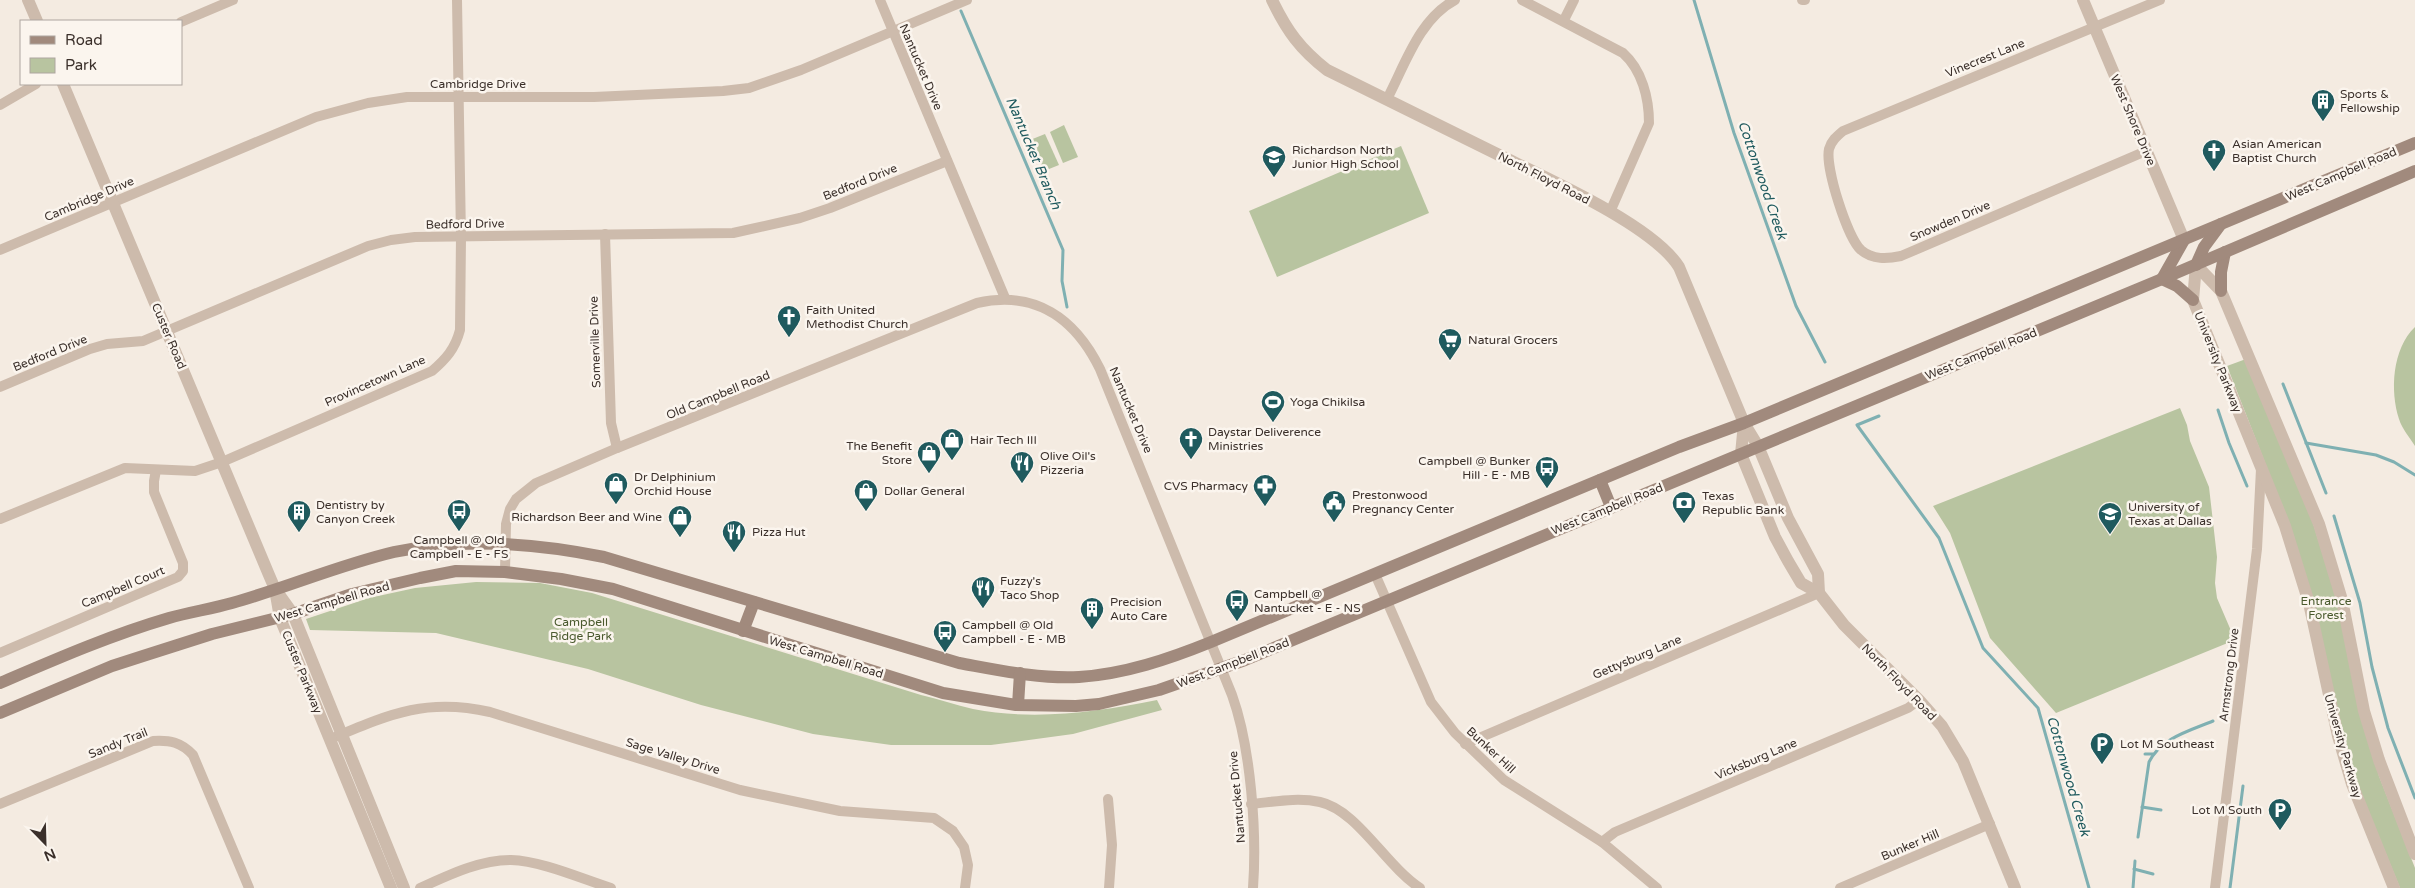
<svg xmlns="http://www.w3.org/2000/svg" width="2415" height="888" font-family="'Varela Round',sans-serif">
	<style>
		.green { fill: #b8c4a0 }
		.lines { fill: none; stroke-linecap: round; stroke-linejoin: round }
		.stream { stroke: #7fb0b2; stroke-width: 3 }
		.minor { stroke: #cdbbac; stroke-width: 10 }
		.tertiary { stroke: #cdbbac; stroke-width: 12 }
		.secondary { stroke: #a18a7d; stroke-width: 12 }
		.labels { text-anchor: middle; stroke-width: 5; stroke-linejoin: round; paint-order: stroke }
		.street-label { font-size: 12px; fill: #3b302b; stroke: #fbf5ee }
		.poi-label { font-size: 12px; fill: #3b302b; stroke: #fbf5ee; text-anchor: start }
		.park-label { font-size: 12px; fill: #4a5a2e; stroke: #fbf5ee }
		.water-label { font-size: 14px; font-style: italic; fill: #1f5a5e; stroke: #fbf5ee }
	</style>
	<rect width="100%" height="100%" fill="#f4ebe1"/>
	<g class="green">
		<path d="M 1064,125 L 1078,157 L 1063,163 L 1050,132 Z"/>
		<path d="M 1045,134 L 1059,165 L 1044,171 L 1030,140 Z"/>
		<path d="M 1401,146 L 1429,213 L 1277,277 L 1249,211 Z"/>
		<path d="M 2415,327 L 2415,446 C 2410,438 2402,429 2399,419 C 2390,391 2392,349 2415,327 Z"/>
		<path d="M 2246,359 L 2313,523 L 2337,601 L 2379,776 L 2415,868 L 2415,888 L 2400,888 L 2356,781 L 2291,529 L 2227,366 Z"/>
		<path d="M 2180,408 L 2187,425 L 2190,441 L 2209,487 L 2217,557 L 2215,583 L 2217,598 L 2235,640 L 2056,713 L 1990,638 L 1950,533 L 1933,506 Z"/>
		<path d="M 476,582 L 540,583 L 592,593 L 921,695 C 938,699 956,705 973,709 C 1035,721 1096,712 1157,700 L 1162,710 L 1073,734 L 991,745 L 891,745 L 813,734 L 701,705 L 588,669 L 436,633 L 310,630 L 306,619 L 369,598 L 415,588 Z"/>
	</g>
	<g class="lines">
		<g class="stream">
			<path d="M 1694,0 L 1734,133 L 1796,306 L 1825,362"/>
			<path d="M 961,11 L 1063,250 L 1062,281 L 1067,307"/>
			<path d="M 2283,384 L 2326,493"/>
			<path d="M 2218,410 L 2229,443 L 2247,486"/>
			<path d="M 1879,416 L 1857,425 L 1939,538 L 1983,648 L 2038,708 L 2089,888"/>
			<path d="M 2306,443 L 2376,455 L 2394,462 L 2415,475"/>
			<path d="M 2334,516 L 2360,603 L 2372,667 L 2388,728 L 2415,798"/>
			<path d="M 2145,754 L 2153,754"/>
			<path d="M 2142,807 L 2161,810"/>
			<path d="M 2138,837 L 2149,762 C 2161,738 2189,731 2213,721"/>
			<path d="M 2134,869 L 2153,874"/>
			<path d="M 2133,888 L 2135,861"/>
			<path d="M 2230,888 L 2243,786"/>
		</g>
		<g class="minor">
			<path d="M 880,0 L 1005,298"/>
			<path d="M 1522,0 L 1623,53 C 1642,70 1649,98 1649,123 L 1610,212"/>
			<path d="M 1802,0 L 1805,0"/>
			<path d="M 1564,20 L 1574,0"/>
			<path d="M 181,22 L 233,0"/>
			<path d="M 1387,99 C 1405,65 1419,19 1455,0"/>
			<path d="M 0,105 L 36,84"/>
			<path d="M 2146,151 L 1901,256 C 1887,259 1873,260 1861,250 C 1847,237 1825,167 1829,149 C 1831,141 1837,136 1843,131 L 2160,0"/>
			<path d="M 605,234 L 611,423 L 617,448"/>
			<path d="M 0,250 L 316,117 L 368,103 L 407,97 L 594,97 L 723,91 L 749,88 L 801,70 L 967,0"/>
			<path d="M 0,387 L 90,349 L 107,344 L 143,341 L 368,246 L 391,240 L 415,237 L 733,233 L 800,218 L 830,208 L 947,161"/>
			<path d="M 0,519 L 125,468 L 195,471 L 222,462 L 432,371 C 446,359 455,349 460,330 L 461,237 L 457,0"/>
			<path d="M 505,572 L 506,524 L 510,509 L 516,499 L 536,483 L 617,448 L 977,303 C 1035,290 1075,318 1100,369 L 1232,695 C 1251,748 1257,832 1253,888"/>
			<path d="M 1375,574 L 1431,702 L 1455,733 L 1504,780 L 1602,842 L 1657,888"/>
			<path d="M 0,653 L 178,577 L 183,571 L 183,563 L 154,492 L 154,481 L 156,470"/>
			<path d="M 335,737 C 392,713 428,698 490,712 L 740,790 L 840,811 L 934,818 L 953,831 L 964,847 L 968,865 L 965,888"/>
			<path d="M 1465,744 L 1819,593"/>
			<path d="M 1108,799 L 1112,845 L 1109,888"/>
			<path d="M 0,804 L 153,741 C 170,740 181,742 193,755 L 249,888"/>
			<path d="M 1251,804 C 1273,802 1297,797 1320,802 C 1357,810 1386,866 1420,888"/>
			<path d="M 1602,842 L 1615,832 L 1908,708 L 1919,700"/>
			<path d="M 420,888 C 449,875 479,860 511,860 C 542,861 582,879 611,888"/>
			<path d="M 1840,888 L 1990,824"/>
			<path d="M 2215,888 L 2257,549 L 2261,469"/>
		</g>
		<g class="tertiary">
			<path d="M 28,0 L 37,21"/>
			<path d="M 1272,0 C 1287,31 1300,49 1327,70 C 1384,98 1441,126 1497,154 C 1544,177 1653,225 1679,267 L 1744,423 L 1758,446 L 1788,518 L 1818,574 L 1819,593"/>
			<path d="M 2083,0 L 2184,240"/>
			<path d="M 63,84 L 269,575 L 275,589 L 280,618 L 391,888"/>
			<path d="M 2196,265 L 2193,300 L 2285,526 L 2309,603 L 2338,736 L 2352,784 L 2394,888"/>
			<path d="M 2196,265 L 2221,291 L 2319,524 L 2342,600 L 2364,711 L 2379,760 L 2415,854"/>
			<path d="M 1744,423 L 1741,454 L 1775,537 L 1788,561 L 1801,583 L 1819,593 L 1844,625 L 1919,700 L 1942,726 L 1963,761 L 2015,888"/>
			<path d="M 278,593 L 293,614 L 404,888"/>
		</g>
		<g class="secondary">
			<path d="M 2196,265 L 2204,247 L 2221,224"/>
			<path d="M 2162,279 L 2184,240"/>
			<path d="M 2162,279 L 2177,286 L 2193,300"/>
			<path d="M 2221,291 L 2221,272 L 2225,252"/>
			<path d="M 1600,480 L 1611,507"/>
			<path d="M 743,631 L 754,602"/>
			<path d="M 0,683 C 56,659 111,635 169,618 C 190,612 211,609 232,603 C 286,588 339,565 394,552 C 464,537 535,543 604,557 L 959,663 C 998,670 1039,679 1079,677 C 1125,674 1169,659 1211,642 L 1679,447 L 1744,423 L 2415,143"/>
			<path d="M 1018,705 L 1020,673"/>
			<path d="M 0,713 L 112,666 L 143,656 L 212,634 L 293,614 L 352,594 L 420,578 L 456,571 L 505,572 L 561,579 L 613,589 L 943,693 L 1016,705 L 1076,706 L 1099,704 L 1159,690 L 1245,660 L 2162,279 L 2415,171"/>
		</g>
	</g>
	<defs>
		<g id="building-pin" transform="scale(1.25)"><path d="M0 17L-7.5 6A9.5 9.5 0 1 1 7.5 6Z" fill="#1f5a5e" stroke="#fbf5ee"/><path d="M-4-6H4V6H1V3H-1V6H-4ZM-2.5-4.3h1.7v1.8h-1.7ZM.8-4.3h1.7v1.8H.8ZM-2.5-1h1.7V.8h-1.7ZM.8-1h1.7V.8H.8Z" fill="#fff"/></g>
		<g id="church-pin" transform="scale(1.25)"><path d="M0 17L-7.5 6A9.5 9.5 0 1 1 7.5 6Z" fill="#1f5a5e" stroke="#fbf5ee"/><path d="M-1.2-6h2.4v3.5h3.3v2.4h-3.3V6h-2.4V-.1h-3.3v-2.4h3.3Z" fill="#fff"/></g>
		<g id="school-pin" transform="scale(1.25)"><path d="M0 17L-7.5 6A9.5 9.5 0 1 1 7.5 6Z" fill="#1f5a5e" stroke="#fbf5ee"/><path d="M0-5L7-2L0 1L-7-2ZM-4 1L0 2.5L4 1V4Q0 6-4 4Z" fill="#fff"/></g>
		<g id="supermarket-pin" transform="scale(1.25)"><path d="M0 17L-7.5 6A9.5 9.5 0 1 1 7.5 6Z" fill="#1f5a5e" stroke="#fbf5ee"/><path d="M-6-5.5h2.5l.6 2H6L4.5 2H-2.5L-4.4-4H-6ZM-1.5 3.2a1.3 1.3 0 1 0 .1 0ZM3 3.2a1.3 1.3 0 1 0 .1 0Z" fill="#fff"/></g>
		<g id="stadium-pin" transform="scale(1.25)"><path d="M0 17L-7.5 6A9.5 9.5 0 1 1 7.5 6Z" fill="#1f5a5e" stroke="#fbf5ee"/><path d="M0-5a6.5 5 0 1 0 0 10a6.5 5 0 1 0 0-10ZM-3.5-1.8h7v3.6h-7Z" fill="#fff"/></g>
		<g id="shop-pin" transform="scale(1.25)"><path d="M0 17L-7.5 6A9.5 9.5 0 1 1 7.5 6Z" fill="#1f5a5e" stroke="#fbf5ee"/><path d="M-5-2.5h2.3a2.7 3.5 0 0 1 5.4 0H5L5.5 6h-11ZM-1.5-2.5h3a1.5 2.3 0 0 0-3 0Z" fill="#fff"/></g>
		<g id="restaurant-pin" transform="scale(1.25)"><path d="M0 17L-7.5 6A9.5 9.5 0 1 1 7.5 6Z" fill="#1f5a5e" stroke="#fbf5ee"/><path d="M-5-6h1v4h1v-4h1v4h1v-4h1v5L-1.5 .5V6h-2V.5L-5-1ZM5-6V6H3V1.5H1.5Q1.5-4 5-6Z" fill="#fff"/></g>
		<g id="bus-pin" transform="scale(1.25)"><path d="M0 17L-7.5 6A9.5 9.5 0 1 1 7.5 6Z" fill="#1f5a5e" stroke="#fbf5ee"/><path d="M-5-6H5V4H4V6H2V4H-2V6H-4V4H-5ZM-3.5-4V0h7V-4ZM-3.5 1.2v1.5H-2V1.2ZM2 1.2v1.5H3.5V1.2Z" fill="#fff"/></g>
		<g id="pharmacy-pin" transform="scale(1.25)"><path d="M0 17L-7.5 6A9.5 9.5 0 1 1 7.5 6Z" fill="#1f5a5e" stroke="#fbf5ee"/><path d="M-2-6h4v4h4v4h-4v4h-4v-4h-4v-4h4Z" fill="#fff"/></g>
		<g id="civic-pin" transform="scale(1.25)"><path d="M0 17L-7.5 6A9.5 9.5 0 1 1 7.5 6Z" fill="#1f5a5e" stroke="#fbf5ee"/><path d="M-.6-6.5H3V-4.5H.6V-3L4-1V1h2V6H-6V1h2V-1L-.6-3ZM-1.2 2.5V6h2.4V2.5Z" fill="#fff"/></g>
		<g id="bank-pin" transform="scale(1.25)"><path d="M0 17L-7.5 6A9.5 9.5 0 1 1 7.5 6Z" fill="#1f5a5e" stroke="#fbf5ee"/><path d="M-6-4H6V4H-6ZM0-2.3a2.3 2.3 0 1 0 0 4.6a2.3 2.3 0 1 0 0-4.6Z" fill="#fff"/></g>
		<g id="university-pin" transform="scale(1.25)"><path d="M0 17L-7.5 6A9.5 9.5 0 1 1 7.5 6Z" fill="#1f5a5e" stroke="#fbf5ee"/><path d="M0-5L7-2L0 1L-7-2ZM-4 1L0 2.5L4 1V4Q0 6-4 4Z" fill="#fff"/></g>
		<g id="parking-pin" transform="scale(1.25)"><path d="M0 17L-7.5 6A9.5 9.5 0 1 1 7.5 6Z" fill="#1f5a5e" stroke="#fbf5ee"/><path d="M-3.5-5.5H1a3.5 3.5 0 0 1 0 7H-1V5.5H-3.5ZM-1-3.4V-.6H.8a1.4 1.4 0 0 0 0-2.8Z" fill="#fff"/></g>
	</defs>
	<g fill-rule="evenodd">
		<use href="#building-pin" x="2323" y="101"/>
		<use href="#church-pin" x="2214" y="151"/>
		<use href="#school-pin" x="1274" y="157"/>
		<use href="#church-pin" x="789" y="317"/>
		<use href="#supermarket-pin" x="1450" y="340"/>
		<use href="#stadium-pin" x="1273" y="402"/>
		<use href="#church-pin" x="1191" y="439"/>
		<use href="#shop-pin" x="952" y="440"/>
		<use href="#shop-pin" x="929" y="453"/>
		<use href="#restaurant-pin" x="1022" y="463"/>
		<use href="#bus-pin" x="1547" y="468"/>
		<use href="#shop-pin" x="616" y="484"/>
		<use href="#pharmacy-pin" x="1265" y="486"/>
		<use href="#shop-pin" x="866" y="491"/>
		<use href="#civic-pin" x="1334" y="502"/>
		<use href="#bank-pin" x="1684" y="503"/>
		<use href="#bus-pin" x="459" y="511"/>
		<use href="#building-pin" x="299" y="512"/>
		<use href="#university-pin" x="2110" y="514"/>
		<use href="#shop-pin" x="680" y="517"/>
		<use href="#restaurant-pin" x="734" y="532"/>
		<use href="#restaurant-pin" x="983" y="588"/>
		<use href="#bus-pin" x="1237" y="601"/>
		<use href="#building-pin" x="1092" y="609"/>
		<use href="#bus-pin" x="945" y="632"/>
		<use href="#parking-pin" x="2102" y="744"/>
		<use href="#parking-pin" x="2280" y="810"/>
	</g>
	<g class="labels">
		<g class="street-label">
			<text transform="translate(1985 58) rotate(-22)" y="4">Vinecrest Lane</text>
			<text transform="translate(921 67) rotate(67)" y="4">Nantucket Drive</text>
			<text x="478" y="88">Cambridge Drive</text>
			<text transform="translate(2133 120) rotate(67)" y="4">West Shore Drive</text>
			<text transform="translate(2341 174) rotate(-23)" y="4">West Campbell Road</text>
			<text transform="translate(1544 178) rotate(27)" y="4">North Floyd Road</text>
			<text transform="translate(860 182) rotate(-22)" y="4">Bedford Drive</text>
			<text transform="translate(89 199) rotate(-23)" y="4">Cambridge Drive</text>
			<text transform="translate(1950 221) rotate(-23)" y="4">Snowden Drive</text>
			<text transform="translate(465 224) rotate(-1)" y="4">Bedford Drive</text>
			<text transform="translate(169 336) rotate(67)" y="4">Custer Road</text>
			<text transform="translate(595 342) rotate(-92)" y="4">Somerville Drive</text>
			<text transform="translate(50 353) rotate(-22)" y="4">Bedford Drive</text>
			<text transform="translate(1981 354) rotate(-22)" y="4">West Campbell Road</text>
			<text transform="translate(2218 362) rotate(68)" y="4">University Parkway</text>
			<text transform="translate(375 381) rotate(-24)" y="4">Provincetown Lane</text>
			<text transform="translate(718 395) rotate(-22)" y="4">Old Campbell Road</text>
			<text transform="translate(1131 410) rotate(67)" y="4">Nantucket Drive</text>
			<text transform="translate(1607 509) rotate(-22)" y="4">West Campbell Road</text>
			<text transform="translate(123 587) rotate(-23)" y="4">Campbell Court</text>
			<text transform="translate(332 602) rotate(-16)" y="4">West Campbell Road</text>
			<text transform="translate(826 657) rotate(17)" y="4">West Campbell Road</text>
			<text transform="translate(1637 657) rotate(-23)" y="4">Gettysburg Lane</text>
			<text transform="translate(1233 663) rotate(-21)" y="4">West Campbell Road</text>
			<text transform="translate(302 672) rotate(68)" y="4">Custer Parkway</text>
			<text transform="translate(2229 675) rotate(-83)" y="4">Armstrong Drive</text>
			<text transform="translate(1899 682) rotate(46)" y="4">North Floyd Road</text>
			<text transform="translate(118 743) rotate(-22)" y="4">Sandy Trail</text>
			<text transform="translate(2343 746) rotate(74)" y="4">University Parkway</text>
			<text transform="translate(1491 750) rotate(43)" y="4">Bunker Hill</text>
			<text transform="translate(673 756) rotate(17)" y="4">Sage Valley Drive</text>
			<text transform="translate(1756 759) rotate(-23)" y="4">Vicksburg Lane</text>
			<text transform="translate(1237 797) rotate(-95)" y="4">Nantucket Drive</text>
			<text transform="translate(1910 845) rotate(-23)" y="4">Bunker Hill</text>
		</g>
		<g class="poi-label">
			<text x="2340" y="98">Sports &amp;<tspan x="2340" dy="14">Fellowship</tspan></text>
			<text x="2232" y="148">Asian American<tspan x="2232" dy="14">Baptist Church</tspan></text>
			<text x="1292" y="154">Richardson North<tspan x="1292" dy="14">Junior High School</tspan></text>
			<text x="806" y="314">Faith United<tspan x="806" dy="14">Methodist Church</tspan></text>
			<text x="1468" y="344">Natural Grocers</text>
			<text x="1290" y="406">Yoga Chikilsa</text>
			<text x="1208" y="436">Daystar Deliverence<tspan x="1208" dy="14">Ministries</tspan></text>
			<text x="970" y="444">Hair Tech III</text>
			<text x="912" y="450" text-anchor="end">The Benefit<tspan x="912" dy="14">Store</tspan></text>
			<text x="1040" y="460">Olive Oil's<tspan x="1040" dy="14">Pizzeria</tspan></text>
			<text x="1530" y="465" text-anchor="end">Campbell @ Bunker<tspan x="1530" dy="14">Hill - E - MB</tspan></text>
			<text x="634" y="481">Dr Delphinium<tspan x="634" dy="14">Orchid House</tspan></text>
			<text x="1248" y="490" text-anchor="end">CVS Pharmacy</text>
			<text x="884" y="495">Dollar General</text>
			<text x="1352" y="499">Prestonwood<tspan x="1352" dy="14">Pregnancy Center</tspan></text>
			<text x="1702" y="500">Texas<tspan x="1702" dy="14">Republic Bank</tspan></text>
			<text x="316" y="509">Dentistry by<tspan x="316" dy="14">Canyon Creek</tspan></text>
			<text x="2128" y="511">University of<tspan x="2128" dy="14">Texas at Dallas</tspan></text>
			<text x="662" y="521" text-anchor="end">Richardson Beer and Wine</text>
			<text x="752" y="536">Pizza Hut</text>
			<text x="459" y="544" text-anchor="middle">Campbell @ Old<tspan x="459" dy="14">Campbell - E - FS</tspan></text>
			<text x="1000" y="585">Fuzzy's<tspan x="1000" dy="14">Taco Shop</tspan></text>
			<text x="1254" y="598">Campbell @<tspan x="1254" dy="14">Nantucket - E - NS</tspan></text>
			<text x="1110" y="606">Precision<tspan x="1110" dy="14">Auto Care</tspan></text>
			<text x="962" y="629">Campbell @ Old<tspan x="962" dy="14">Campbell - E - MB</tspan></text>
			<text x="2120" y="748">Lot M Southeast</text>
			<text x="2262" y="814" text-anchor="end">Lot M South</text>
		</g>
		<g class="park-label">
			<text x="2326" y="605">Entrance<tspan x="2326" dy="14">Forest</tspan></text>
			<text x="581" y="626">Campbell<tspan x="581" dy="14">Ridge Park</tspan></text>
		</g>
		<g class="water-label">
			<text transform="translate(1034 153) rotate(67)" y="5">Nantucket Branch</text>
			<text transform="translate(1763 180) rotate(71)" y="5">Cottonwood Creek</text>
			<text transform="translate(2069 776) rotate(74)" y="5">Cottonwood Creek</text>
		</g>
	</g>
	<rect x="20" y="20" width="162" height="65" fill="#fbf5ee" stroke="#aea6a0"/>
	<rect x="30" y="36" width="25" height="8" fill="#a18a7d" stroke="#aea6a0"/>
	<text x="65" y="45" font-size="15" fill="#3b302b">Road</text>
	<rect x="30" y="58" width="25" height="15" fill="#b8c4a0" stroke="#aea6a0"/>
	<text x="65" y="70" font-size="15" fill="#3b302b">Park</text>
	<g transform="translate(45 843) rotate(157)" stroke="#fbf5ee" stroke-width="4" paint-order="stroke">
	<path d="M0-4L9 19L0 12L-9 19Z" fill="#3b302b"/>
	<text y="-8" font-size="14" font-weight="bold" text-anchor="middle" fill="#3b302b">N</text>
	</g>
</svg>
